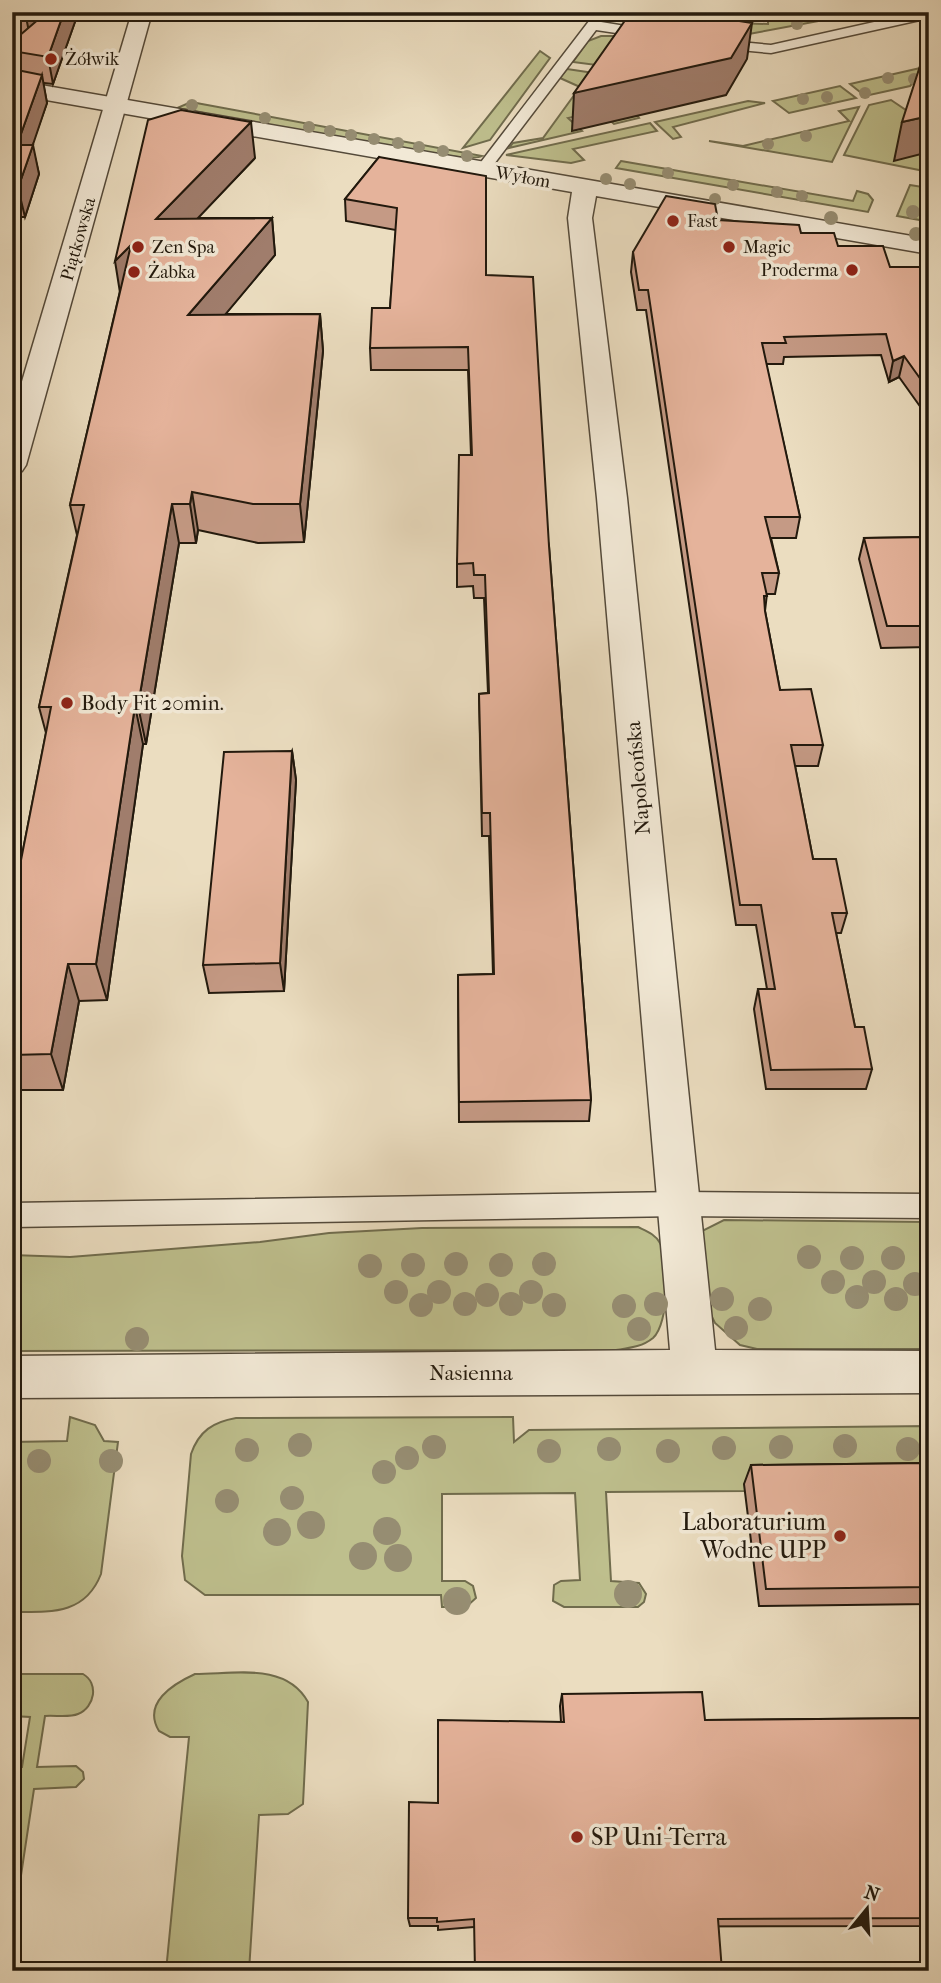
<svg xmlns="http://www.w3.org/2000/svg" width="941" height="1983" font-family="'IM FELL French Canon',serif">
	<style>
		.green { fill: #bebf8d; stroke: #706c4d; stroke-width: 2 }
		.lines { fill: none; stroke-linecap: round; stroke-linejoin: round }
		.service-casing { stroke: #544a3a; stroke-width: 3 }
		.minor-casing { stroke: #544a3a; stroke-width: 3 }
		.tertiary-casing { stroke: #544a3a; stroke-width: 3 }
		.service { fill: #f2e9d6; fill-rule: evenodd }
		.minor { fill: #f2e9d6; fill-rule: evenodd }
		.tertiary { fill: #f2e9d6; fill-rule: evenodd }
		.tree { fill: #968d72 }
		.wall { fill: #c59a85; stroke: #22190d; stroke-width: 2 }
		.shaded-wall { fill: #a07d6c; stroke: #22190d; stroke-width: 2 }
		.building { fill: #e5b39b; stroke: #22190d; stroke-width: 2 }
		.poi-dot { fill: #8f2418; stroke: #f2e9d6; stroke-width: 2.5 }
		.labels { text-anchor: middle; stroke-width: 7; stroke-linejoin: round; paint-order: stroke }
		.far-poi-label { font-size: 18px; fill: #22190d; stroke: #f2e9d6; text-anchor: start }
		.far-street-label { font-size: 18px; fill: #22190d; stroke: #f2e9d6 }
		.poi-label { font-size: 21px; fill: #22190d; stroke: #f2e9d6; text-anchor: start }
		.street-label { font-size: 21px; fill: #22190d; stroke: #f2e9d6 }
		.near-poi-label { font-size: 24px; fill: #22190d; stroke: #f2e9d6; text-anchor: end }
	</style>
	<rect width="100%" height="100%" fill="#ebddc0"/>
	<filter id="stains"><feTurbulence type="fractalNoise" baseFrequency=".00286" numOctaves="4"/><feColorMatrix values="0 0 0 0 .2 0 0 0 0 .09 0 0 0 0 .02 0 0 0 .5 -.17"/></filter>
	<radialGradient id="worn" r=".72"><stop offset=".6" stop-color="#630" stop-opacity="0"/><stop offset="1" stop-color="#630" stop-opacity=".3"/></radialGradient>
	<g class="green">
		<path d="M 768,12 L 867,12 L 749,34 L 702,19 L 729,13 L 733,23 L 768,24 Z"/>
		<path d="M 601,36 L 616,36 L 604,66 L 573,62 L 588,41 Z"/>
		<path d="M 540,51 L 550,58 L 490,140 L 463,148 Z"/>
		<path d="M 929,66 L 910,86 L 865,96 L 850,84 Z"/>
		<path d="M 567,69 L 607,75 L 639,118 L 614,124 L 599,111 L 568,118 L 582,131 L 509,148 L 513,143 L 543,138 L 580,87 L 560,78 Z"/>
		<path d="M 840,86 L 856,98 L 789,113 L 773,101 Z"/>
		<path d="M 891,100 L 925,123 L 898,150 L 929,155 L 929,172 L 844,155 L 869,105 Z"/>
		<path d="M 748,101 L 765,103 L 673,127 L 681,137 L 673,139 L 655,122 Z"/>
		<path d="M 191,102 L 482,156 C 465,167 216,115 177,108 Z"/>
		<path d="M 859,107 L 832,162 L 709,141 L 743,146 L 849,121 L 839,111 Z"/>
		<path d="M 650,123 L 657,131 L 573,149 L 584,160 L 571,163 L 506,155 Z"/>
		<path d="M 621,161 L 853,201 L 857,191 L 868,194 L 873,200 L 868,212 L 616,168 Z"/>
		<path d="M 910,185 L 929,188 L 929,197 L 920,220 L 897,216 Z"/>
		<path d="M 724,1220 L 929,1222 L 929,1349 L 757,1349 L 740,1345 L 715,1323 L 707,1307 L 702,1231 Z"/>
		<path d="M 638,1227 C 646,1231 655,1234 660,1243 C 670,1259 669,1324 653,1338 C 642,1347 629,1348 616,1350 L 12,1351 L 12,1255 L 70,1257 L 260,1242 L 329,1233 L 422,1228 Z"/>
		<path d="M 70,1417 L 95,1425 L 104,1441 L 118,1442 L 101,1574 C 85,1615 51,1612 12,1612 L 12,1442 L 67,1441 Z"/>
		<path d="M 513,1417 L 514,1442 L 529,1430 L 929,1426 L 929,1481 L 745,1484 L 745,1491 L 606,1492 L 611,1581 L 639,1583 L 646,1594 L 644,1602 L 638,1607 L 564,1607 L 553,1601 L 554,1585 L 561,1581 L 580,1580 L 575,1493 L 442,1494 L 442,1581 L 465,1581 L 473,1586 L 476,1598 L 466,1607 L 442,1607 L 441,1595 L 205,1595 L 185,1580 L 182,1556 L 191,1454 C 199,1431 213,1422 236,1418 Z"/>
		<path d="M 12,1674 L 83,1674 C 99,1683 95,1707 78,1714 C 69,1718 55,1715 45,1716 L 37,1767 L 76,1766 L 83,1772 L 84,1779 L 76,1787 L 34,1789 L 12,1935 L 12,1831 L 19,1790 L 12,1789 L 12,1768 L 22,1767 L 30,1717 L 12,1716 Z"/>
		<path d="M 195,1674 C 235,1674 286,1662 308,1702 L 303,1804 L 288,1814 L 259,1815 L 249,1971 L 166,1971 L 189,1737 L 170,1737 L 159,1731 C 142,1703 173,1684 195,1674 Z"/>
	</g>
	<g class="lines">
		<g class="service-casing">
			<g id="service">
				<path d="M 596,12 L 608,14 L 601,22 L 650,30 L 657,34 L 650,38 L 596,30 L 488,172 L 478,172 L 478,166 Z"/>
				<path d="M 919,12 L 929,12 L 929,18 L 771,53 L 718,48 L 711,44 L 718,40 L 771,45 Z"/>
				<path d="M 679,1192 L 929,1194 L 929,1218 L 679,1216 L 12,1227 L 12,1203 Z"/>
			</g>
		</g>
		<g class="minor-casing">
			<path id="minor" d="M 12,80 L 929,239 L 929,254 L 596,196 L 592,218 L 627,498 L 715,1350 L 929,1351 L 929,1393 L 12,1398 L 12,1356 L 670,1350 L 597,498 L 568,218 L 572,192 L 12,94 Z"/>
		</g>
		<g class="tertiary-casing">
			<path id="tertiary" d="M 132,12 L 152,12 L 26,465 L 22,471 L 12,474 L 12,415 Z"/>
		</g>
		<use href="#service" class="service"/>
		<use href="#minor" class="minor"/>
		<use href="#tertiary" class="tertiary"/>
	</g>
	<g class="tree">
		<circle cx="797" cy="24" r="6"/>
		<circle cx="888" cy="78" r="6"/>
		<circle cx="914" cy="79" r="6"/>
		<circle cx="865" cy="93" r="6"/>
		<circle cx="827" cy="97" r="6"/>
		<circle cx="803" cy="99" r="6"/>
		<circle cx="192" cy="105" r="6"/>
		<circle cx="265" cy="118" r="6"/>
		<circle cx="309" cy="127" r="6"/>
		<circle cx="330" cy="131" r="6"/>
		<circle cx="351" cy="135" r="6"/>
		<circle cx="806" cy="136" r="6"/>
		<circle cx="374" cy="139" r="6"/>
		<circle cx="398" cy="143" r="6"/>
		<circle cx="768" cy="144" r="6"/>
		<circle cx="419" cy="147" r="6"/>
		<circle cx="443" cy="151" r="6"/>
		<circle cx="467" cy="156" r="6"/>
		<circle cx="668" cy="173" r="6"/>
		<circle cx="606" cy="179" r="6"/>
		<circle cx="630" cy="184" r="6"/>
		<circle cx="733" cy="185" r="6"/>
		<circle cx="777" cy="192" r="6"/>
		<circle cx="802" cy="196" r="6"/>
		<circle cx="715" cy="199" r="6"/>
		<circle cx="913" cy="212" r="7"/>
		<circle cx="831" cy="218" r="7"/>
		<circle cx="916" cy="234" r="7"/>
		<circle cx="809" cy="1257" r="12"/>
		<circle cx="852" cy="1258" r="12"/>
		<circle cx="893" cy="1258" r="12"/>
		<circle cx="456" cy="1264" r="12"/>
		<circle cx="544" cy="1264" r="12"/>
		<circle cx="413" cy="1265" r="12"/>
		<circle cx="501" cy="1265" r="12"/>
		<circle cx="370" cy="1266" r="12"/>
		<circle cx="833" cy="1282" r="12"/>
		<circle cx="874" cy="1282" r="12"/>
		<circle cx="915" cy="1284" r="12"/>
		<circle cx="396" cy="1292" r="12"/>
		<circle cx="439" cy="1292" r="12"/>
		<circle cx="531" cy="1292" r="12"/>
		<circle cx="487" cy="1295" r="12"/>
		<circle cx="857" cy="1297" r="12"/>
		<circle cx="722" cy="1299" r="12"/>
		<circle cx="896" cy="1299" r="12"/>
		<circle cx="465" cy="1304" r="12"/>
		<circle cx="511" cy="1304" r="12"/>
		<circle cx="656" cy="1304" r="12"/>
		<circle cx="421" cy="1305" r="12"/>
		<circle cx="554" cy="1305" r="12"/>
		<circle cx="624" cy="1306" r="12"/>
		<circle cx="760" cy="1309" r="12"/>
		<circle cx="736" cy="1328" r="12"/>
		<circle cx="639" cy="1329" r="12"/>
		<circle cx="137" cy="1339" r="12"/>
		<circle cx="300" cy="1445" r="12"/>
		<circle cx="845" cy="1446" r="12"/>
		<circle cx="434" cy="1447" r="12"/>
		<circle cx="781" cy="1447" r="12"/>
		<circle cx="724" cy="1448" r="12"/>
		<circle cx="609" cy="1449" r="12"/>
		<circle cx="908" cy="1449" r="12"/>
		<circle cx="247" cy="1450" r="12"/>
		<circle cx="549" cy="1451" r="12"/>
		<circle cx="668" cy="1451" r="12"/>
		<circle cx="407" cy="1458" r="12"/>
		<circle cx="39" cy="1461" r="12"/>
		<circle cx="111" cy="1461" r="12"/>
		<circle cx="384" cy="1472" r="12"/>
		<circle cx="292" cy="1498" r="12"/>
		<circle cx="227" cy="1501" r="12"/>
		<circle cx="311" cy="1525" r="14"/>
		<circle cx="387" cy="1531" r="14"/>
		<circle cx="277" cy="1532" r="14"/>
		<circle cx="363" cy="1556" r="14"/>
		<circle cx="398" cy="1558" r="14"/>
		<circle cx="628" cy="1594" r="14"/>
		<circle cx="457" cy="1601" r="14"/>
	</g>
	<g class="wall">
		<path d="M 12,12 L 75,12 L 76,19 L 53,84 L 43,83 L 47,103 L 32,145 L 39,174 L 25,217 L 12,217 L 12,42 L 19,36 L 12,34 Z"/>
		<path d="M 379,157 L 486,275 L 549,546 L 591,1100 L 589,1121 L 459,1122 L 458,975 L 493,974 L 489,836 L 482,836 L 479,694 L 488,693 L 484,598 L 474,598 L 473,586 L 457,587 L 457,564 L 471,455 L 468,370 L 371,370 L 370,348 L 390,308 L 396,230 L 346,221 L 345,199 Z"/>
		<path d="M 255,158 L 197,218 L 272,218 L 275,255 L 225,314 L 320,314 L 323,351 L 304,542 L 258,543 L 198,530 L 196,543 L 179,543 L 146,744 L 143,744 L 107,1000 L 79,1001 L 63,1090 L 12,1090 L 12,906 L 46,733 L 39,707 L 77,535 L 70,505 L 120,291 Z"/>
		<path d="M 718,220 L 801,233 L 890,267 L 929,267 L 929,419 L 899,377 L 889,382 L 881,355 L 784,357 L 783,364 L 766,364 L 800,517 L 796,538 L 771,538 L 779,573 L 775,594 L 767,594 L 765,611 L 780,690 L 823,745 L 818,766 L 795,766 L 813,859 L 847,913 L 841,933 L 836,933 L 855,1027 L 872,1069 L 866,1089 L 766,1089 L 754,1009 L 758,989 L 767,989 L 756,925 L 736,925 L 646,310 L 637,310 L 631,272 L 633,252 Z"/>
		<path d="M 929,537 L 929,647 L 881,648 L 859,559 L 864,538 Z"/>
		<path d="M 292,751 L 296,780 L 284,991 L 209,993 L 203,965 Z"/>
		<path d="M 929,1463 L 929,1604 L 759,1606 L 744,1484 L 751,1465 Z"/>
		<path d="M 562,1694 L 705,1720 L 929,1718 L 929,1926 L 474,1927 L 438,1930 L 438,1926 L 410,1926 L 408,1918 L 438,1803 L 561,1722 L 560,1706 Z"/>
	</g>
	<g class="shaded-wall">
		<path d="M 25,12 L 61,12 L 30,37 Z"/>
		<path d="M 64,12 L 75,12 L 76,19 L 53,84 L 48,57 Z"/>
		<path d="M 752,23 L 747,59 L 726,95 L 572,131 L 574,93 Z"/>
		<path d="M 42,75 L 47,103 L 23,174 L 17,145 Z"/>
		<path d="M 929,116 L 929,152 L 894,161 L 902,122 Z"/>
		<path d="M 251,122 L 255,158 L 162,256 L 156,219 Z"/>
		<path d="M 33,145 L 39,174 L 25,217 L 18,188 Z"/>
		<path d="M 272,218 L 275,255 L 194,352 L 188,315 Z"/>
		<path d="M 131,245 L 121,299 L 115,261 Z"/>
		<path d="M 320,314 L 323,351 L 304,542 L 300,504 Z"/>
		<path d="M 904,356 L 899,377 L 889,382 L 893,361 Z"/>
		<path d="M 192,492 L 198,530 L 196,543 L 190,504 Z"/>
		<path d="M 172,504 L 179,543 L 146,744 L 138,706 Z"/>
		<path d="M 135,706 L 143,744 L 107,1000 L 96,964 Z"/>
		<path d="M 292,751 L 296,780 L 284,991 L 280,963 Z"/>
		<path d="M 68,964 L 79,1001 L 63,1090 L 51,1054 Z"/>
	</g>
	<g class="building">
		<path d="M 47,12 L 64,12 L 48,57 L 12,51 L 12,42 Z"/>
		<path d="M 631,12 L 682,12 L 752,23 L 731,58 L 574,93 Z"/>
		<path d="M 929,38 L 929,116 L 902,122 Z"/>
		<path d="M 12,69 L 42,75 L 17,145 L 33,145 L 18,188 L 12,188 Z"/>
		<path d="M 181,110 L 251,122 L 156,219 L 272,218 L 188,315 L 320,314 L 300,504 L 253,504 L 192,492 L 190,504 L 172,504 L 138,706 L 135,706 L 96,964 L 68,964 L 51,1054 L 12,1055 L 12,906 L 51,707 L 39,707 L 84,505 L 70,505 L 131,245 L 115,261 L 148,120 Z"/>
		<path d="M 379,157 L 486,176 L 486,275 L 533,277 L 549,546 L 591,1100 L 459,1102 L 458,975 L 494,974 L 490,813 L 482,813 L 479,694 L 489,693 L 485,575 L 474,575 L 473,563 L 457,564 L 459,455 L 472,455 L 468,347 L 370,348 L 372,308 L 390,308 L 397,208 L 345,199 Z"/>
		<path d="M 666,196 L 715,204 L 718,220 L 799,225 L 801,233 L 834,233 L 838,246 L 883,246 L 890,267 L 929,267 L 929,391 L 904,356 L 893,361 L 886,334 L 784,337 L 786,343 L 762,343 L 800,517 L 765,517 L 779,573 L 762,573 L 767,596 L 764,596 L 765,611 L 780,690 L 811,689 L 823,745 L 791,745 L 813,859 L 836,859 L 847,913 L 832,913 L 855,1027 L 864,1027 L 872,1069 L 771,1070 L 758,989 L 775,989 L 761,905 L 740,905 L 648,290 L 639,290 L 633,252 Z"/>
		<path d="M 929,537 L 929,626 L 887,626 L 864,538 Z"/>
		<path d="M 292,751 L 280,963 L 203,965 L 224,752 Z"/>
		<path d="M 929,1463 L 929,1587 L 766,1589 L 751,1465 Z"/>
		<path d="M 702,1692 L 705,1720 L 929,1718 L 929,1918 L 718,1919 L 722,1971 L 475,1971 L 474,1919 L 437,1922 L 437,1918 L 408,1918 L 409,1802 L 438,1803 L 438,1720 L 564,1722 L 562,1694 Z"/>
	</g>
	<g class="poi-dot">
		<circle cx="51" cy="59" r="7"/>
		<circle cx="673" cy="221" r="7"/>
		<circle cx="138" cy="247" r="7"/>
		<circle cx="729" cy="247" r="7"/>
		<circle cx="852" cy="270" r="7"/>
		<circle cx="134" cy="272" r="7"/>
		<circle cx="67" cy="703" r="7"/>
		<circle cx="840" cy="1536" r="7"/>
		<circle cx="577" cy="1837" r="7"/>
	</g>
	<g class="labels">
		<g class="far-poi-label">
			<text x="65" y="65">Żółwik</text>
			<text x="687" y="227">Fast</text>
			<text x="152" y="253">Zen Spa</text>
			<text x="743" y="253">Magic</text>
			<text x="838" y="276" text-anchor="end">Proderma</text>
			<text x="148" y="278">Żabka</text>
		</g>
		<g class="far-street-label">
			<text transform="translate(523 177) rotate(10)" y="6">Wyłom</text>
			<text transform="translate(78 239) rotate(-74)" y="6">Piątkowska</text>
		</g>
		<g class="poi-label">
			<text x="81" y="710">Body Fit 20min.</text>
		</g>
		<g class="street-label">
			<text transform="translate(638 778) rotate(-95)" y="7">Napoleońska</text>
			<text x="471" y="1380">Nasienna</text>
		</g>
		<g class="near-poi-label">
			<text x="826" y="1530">Laboraturium<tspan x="826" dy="28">Wodne UPP</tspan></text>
			<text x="591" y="1845" text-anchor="start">SP Uni-Terra</text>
		</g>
	</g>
	<rect width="941" height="1983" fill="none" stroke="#ebddc0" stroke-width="42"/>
	<rect x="14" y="14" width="913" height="1955" fill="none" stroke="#22190d" stroke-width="3.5"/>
	<rect x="21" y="21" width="899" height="1941" fill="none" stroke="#22190d" stroke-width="2"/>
	<g transform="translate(867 1909) rotate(18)" stroke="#f2e9d6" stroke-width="5" paint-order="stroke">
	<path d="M0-5L12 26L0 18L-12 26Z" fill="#22190d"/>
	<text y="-10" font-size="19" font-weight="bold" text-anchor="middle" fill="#22190d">N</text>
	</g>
	<rect width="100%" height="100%" filter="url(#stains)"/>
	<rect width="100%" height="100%" fill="url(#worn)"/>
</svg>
